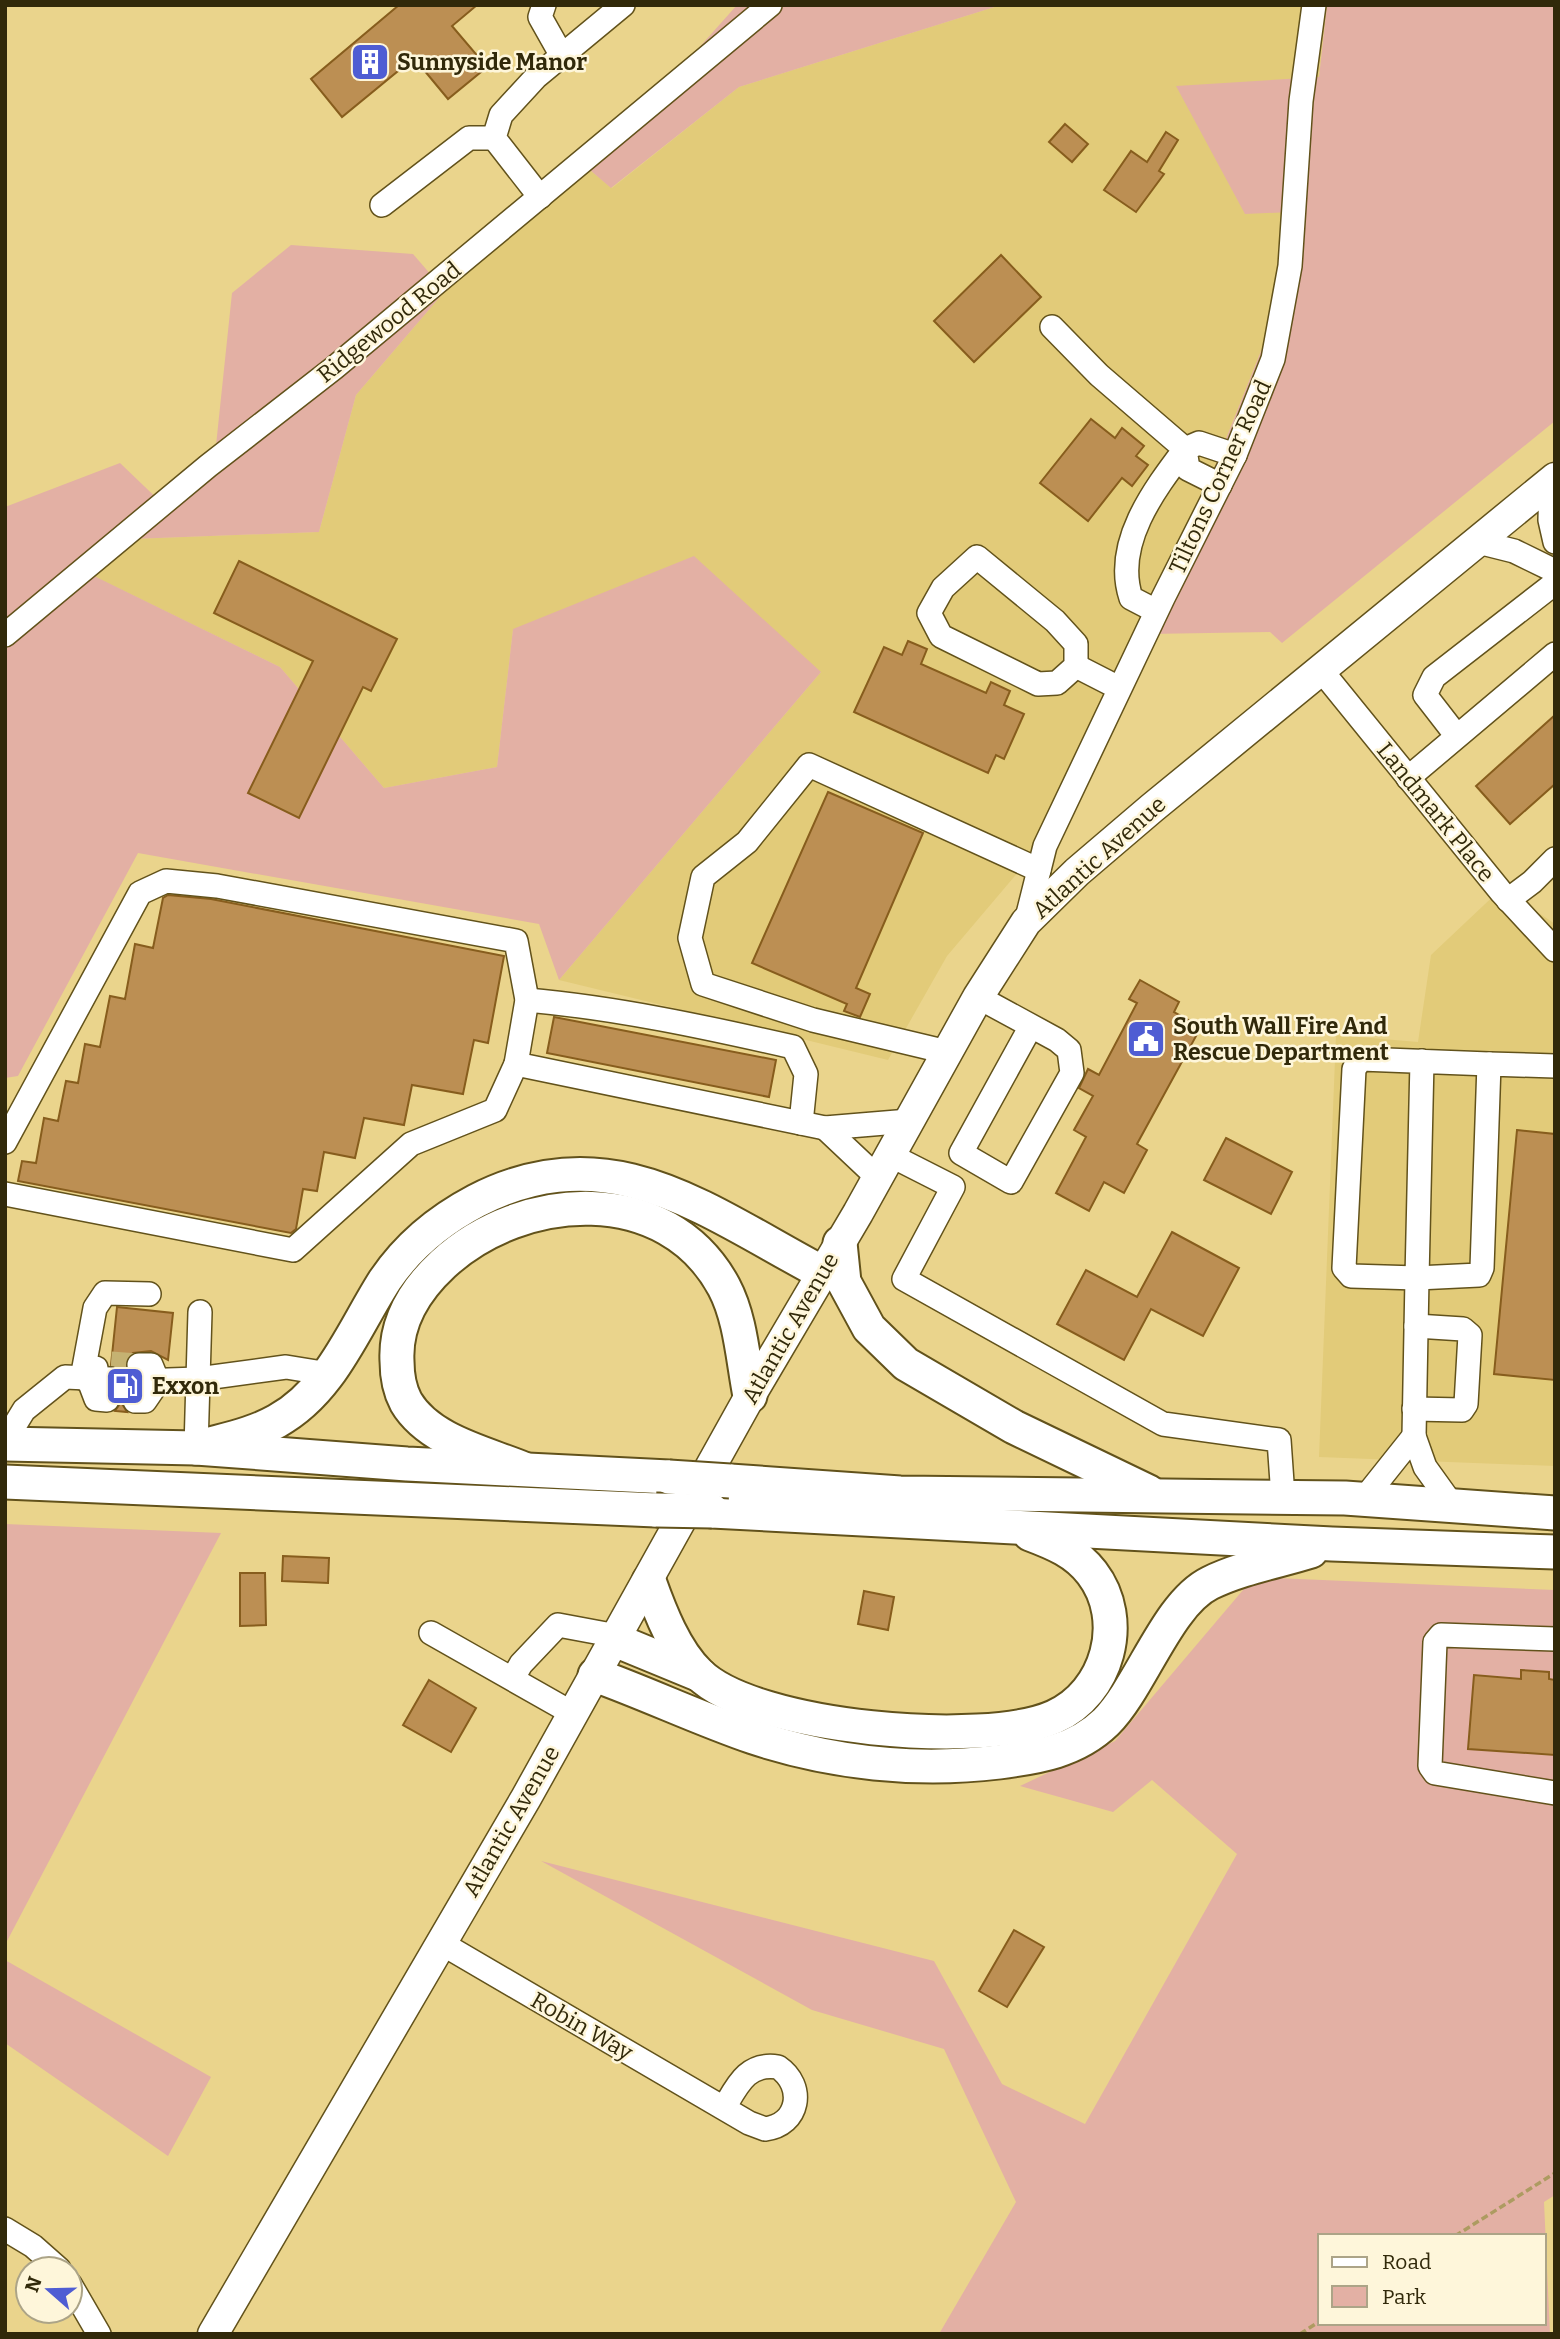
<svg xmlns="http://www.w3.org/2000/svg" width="1560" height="2339" font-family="Bitter,serif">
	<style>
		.built { fill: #e2cb79 }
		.green { fill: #e3b0a4; fill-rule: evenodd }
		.building { fill: #bc8f53; stroke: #875d1d; stroke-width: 2 }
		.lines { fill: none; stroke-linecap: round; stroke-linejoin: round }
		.minor-tunnel { stroke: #c5b272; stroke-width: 23; stroke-dasharray: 23 11; stroke-linecap: butt }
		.minor-casing { stroke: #62521b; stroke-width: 26 }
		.major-casing { stroke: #62521b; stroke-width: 33 }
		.highway-casing { stroke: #62521b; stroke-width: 37 }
		.path { stroke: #ad9b61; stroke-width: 3.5; stroke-dasharray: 7 3.5; stroke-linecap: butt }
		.minor { stroke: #fff; stroke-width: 23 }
		.major { stroke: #fff; stroke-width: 30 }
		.highway { stroke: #fff; stroke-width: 33 }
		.highway-bridge-casing { stroke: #62521b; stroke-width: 37; stroke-linecap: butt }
		.highway-bridge { stroke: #fff; stroke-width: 33 }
		.labels { text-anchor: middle; stroke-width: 5; stroke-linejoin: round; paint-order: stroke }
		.poi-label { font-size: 23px; font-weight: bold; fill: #31290a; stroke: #fef6da; text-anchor: start }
		.street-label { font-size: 23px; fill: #31290a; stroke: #fef6da }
	</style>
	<rect width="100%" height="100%" fill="#ead48c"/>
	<g class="built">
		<path d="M 1001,5 L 1327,5 L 1319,77 L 1290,211 L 1287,286 L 1148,634 L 1053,831 L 947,956 L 888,1060 L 559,980 L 821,672 L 513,629 L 497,767 L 384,788 L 280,667 L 89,574 L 132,539 L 319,532 L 356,395 L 445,291 L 590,170 L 612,188 L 739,87 Z"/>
		<path d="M 1502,888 L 1555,924 L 1555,1466 L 1319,1457 L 1336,1035 L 1418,1042 L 1431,955 Z"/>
	</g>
	<g class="green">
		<path d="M 737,5 L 1001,5 L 739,87 L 611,188 L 590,170 Z"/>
		<path d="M 1327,5 L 1555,5 L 1555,421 L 1282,643 L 1270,632 L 1148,634 L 1287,286 L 1290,212 L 1245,214 L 1176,86 L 1319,77 Z"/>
		<path d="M 291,245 L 413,254 L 445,291 L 356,395 L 319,532 L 132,539 L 90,574 L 280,667 L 384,788 L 497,767 L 513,629 L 694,556 L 821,672 L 559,980 L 539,924 L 138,853 L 18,1076 L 5,1078 L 5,507 L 120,463 L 168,509 L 213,474 L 232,293 Z"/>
		<path d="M 5,1524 L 221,1533 L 5,1945 Z"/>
		<path d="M 1254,1577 L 1555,1590 L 1555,2195 L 1544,2202 L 1550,2334 L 939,2334 L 1016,2202 L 944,2049 L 812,2010 L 541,1861 L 934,1961 L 1002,2084 L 1085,2124 L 1237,1854 L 1152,1780 L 1113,1812 L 1020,1786 L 1115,1741 ZM 1320,2236 L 1544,2236 L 1544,2323 L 1320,2323 Z"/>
		<path d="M 5,1960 L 211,2077 L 168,2156 L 5,2043 Z"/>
	</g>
	<g class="building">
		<path d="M 399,5 L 477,5 L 452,26 L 487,67 L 448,99 L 414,58 L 342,117 L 311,79 Z"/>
		<path d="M 1065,124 L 1088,144 L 1072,162 L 1049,142 Z"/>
		<path d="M 1166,132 L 1178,140 L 1159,171 L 1164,174 L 1136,212 L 1104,190 L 1131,151 L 1147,162 Z"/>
		<path d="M 1001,255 L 1041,297 L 974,362 L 934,321 Z"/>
		<path d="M 1091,419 L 1115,438 L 1122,428 L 1144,446 L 1136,456 L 1148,465 L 1132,486 L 1122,478 L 1088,521 L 1040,483 Z"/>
		<path d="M 239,561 L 397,639 L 371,691 L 363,687 L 299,818 L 248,793 L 313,661 L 214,613 Z"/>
		<path d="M 908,641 L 927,649 L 921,664 L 986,693 L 991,682 L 1010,691 L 1004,705 L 1024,714 L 1004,759 L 996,755 L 988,773 L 854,712 L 884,647 L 902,655 Z"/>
		<path d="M 1555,715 L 1555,784 L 1510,824 L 1476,786 Z"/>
		<path d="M 828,792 L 923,833 L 856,988 L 870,994 L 860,1017 L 844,1011 L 847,1004 L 752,963 Z"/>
		<path d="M 168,895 L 211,899 L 504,956 L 488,1043 L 474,1040 L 463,1094 L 412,1085 L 404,1125 L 364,1118 L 355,1158 L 324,1152 L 317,1191 L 303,1189 L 296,1229 L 291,1233 L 18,1181 L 22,1161 L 36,1163 L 44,1118 L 58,1121 L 66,1081 L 78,1083 L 85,1044 L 100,1047 L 110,996 L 125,999 L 135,944 L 153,948 L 163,898 Z"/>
		<path d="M 1140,980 L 1179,1002 L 1174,1012 L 1201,1027 L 1137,1144 L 1147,1150 L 1124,1193 L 1104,1182 L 1089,1211 L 1056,1193 L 1086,1137 L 1074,1130 L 1093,1096 L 1079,1088 L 1088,1069 L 1099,1075 L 1137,1003 L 1129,999 Z"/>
		<path d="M 554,1017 L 776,1060 L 769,1097 L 547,1053 Z"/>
		<path d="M 1517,1130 L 1555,1134 L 1555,1380 L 1494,1374 Z"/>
		<path d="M 1226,1138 L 1292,1172 L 1271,1214 L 1204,1180 Z"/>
		<path d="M 1172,1232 L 1239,1268 L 1203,1336 L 1151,1309 L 1124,1360 L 1057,1324 L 1086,1270 L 1137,1297 Z"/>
		<path d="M 117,1307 L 173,1313 L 168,1360 L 151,1351 L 133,1353 L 127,1359 L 124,1381 L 127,1390 L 121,1402 L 127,1412 L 115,1411 L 121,1402 L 117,1391 L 124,1379 L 118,1368 L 111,1365 Z"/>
		<path d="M 283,1556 L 329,1558 L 328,1583 L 282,1581 Z"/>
		<path d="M 240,1573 L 265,1573 L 266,1625 L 240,1626 Z"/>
		<path d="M 864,1591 L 894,1597 L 888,1630 L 858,1624 Z"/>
		<path d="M 1521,1670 L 1549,1672 L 1549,1679 L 1555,1680 L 1555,1755 L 1468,1749 L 1474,1675 L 1521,1679 Z"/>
		<path d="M 429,1680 L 476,1708 L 451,1752 L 403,1725 Z"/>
		<path d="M 1014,1930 L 1044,1947 L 1007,2007 L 979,1991 Z"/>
	</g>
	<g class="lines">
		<path class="minor-tunnel" d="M 111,1363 L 139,1365"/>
		<g class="minor-casing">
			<g id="minor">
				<path d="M 544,5 L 540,17 L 562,56"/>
				<path d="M 540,197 L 494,138 L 501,115 L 536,77 L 623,5"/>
				<path d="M 382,205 L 469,138 L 494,138"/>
				<path d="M 1052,327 L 1099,375 L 1185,449 C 1154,490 1113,544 1131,598 L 1156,611"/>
				<path d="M 1551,481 L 1550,520 L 1555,542"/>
				<path d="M 1220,485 L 1188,469 L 1185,449 L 1199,443 L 1235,455"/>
				<path d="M 1478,542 L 1514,551 L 1555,571"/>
				<path d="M 977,557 L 1055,621 L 1076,644 L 1076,666 L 1057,683 L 1038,684 L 941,636 L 929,613 L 943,588 Z"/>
				<path d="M 5,635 L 208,466 L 334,368 L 770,5"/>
				<path d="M 1076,666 L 1119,688"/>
				<path d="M 1321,670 L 1502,893 L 1555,950"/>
				<path d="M 1456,735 L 1425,695 L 1434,677 L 1555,583"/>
				<path d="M 1408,778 L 1555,654"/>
				<path d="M 1508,900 L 1532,882 L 1555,859"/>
				<path d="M 1026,922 L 1045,846 L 1163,598 L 1235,455 L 1273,359 L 1290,266 L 1301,101 L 1314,5"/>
				<path d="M 978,997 L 1057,1040 L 1069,1050 L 1072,1073 L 1011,1182 L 961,1153 L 1031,1026"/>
				<path d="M 527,1000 C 617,1008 705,1027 793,1047 L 806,1074 L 801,1123"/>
				<path d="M 947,1052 L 813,1020 L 703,984 L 690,938 L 703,877 L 747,842 L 809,765 L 1039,870"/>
				<path d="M 1422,1061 L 1417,1278 L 1351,1276 L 1344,1268 L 1354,1069 L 1361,1059 L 1489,1064"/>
				<path d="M 5,1142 L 140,893 L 166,881 L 217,886 L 516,941 L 527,1000 L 516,1064 L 825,1128"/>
				<path d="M 890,1155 L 953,1187 L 904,1279 L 1163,1424 L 1279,1440 L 1283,1497"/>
				<path d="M 878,1178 L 825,1128 L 909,1121"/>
				<path d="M 5,1194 L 293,1250 L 411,1144 L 495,1110 L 516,1064"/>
				<path d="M 200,1312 L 198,1379 L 286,1367 L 329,1374"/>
				<path d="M 96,1368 L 88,1378 L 96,1399 L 107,1400"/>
				<path d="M 82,1378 L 95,1308 L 105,1293 L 149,1294"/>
				<path d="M 138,1381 L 198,1379 L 196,1448"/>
				<path d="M 135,1401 L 145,1401 L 158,1382 L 151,1365 L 139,1365"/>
				<path d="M 1414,1409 L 1462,1410 L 1466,1404 L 1470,1335 L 1463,1329 L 1416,1326"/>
				<path d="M 1414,1436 L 1417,1278 L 1479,1275 L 1482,1268 L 1489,1064 L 1555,1066"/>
				<path d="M 5,1441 L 24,1410 L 65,1377 L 110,1379"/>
				<path d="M 1363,1500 L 1414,1436 L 1425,1467 L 1453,1506"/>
				<path d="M 431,1633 L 572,1713"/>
				<path d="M 1555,1639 L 1441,1635 L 1435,1642 L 1430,1766 L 1435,1773 L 1555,1793"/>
				<path d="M 513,1678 L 521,1664 L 558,1625 L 617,1636"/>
				<path d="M 441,1943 L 749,2123 L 765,2129 C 799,2125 806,2086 778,2067 C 747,2062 737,2086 724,2108"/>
				<path d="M 5,2229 L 33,2246 L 59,2269"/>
				<path d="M 70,2284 L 99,2334"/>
			</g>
		</g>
		<g class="major-casing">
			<path id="major" d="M 213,2334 L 526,1798 L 750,1396 L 858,1213 L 978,997 L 1026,922 L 1077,872 L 1152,808 L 1555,478"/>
		</g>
		<g class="highway-casing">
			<g id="highway">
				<path d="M 840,1243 L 844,1282 L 869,1328 L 906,1364 L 1014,1427 L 1149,1492"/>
				<path d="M 5,1444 L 196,1448 L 407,1464 L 669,1477"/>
				<path d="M 196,1448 C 223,1440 252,1435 277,1421 C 331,1391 353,1330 385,1280 C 408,1246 440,1220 476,1201 C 610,1132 706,1211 821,1272"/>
				<path d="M 524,1469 C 485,1453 429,1441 406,1402 C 399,1389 397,1376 397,1361 C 395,1322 415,1290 443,1264 C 522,1191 667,1181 724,1287 C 741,1319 743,1361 750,1396"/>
				<path d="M 730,1481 L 900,1493 L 1345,1498 L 1555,1513"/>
				<path d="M 5,1482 L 656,1510"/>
				<path d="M 712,1511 L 1332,1544 L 1555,1552"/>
				<path d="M 649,1581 C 660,1612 675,1651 699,1674 C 755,1729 985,1748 1054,1717 C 1108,1693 1128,1620 1092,1573 C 1076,1552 1054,1543 1030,1534"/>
				<path d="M 615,1640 L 700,1675"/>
				<path d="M 595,1675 C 648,1694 700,1719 753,1737 C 832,1763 917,1772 999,1762 C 1038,1757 1076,1751 1106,1722 C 1141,1687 1167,1604 1210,1583 C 1240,1568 1279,1561 1311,1551"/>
			</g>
		</g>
		<g class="path">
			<path d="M 1455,2236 L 1555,2173"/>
			<path d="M 1300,2334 L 1320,2321"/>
		</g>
		<use href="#minor" class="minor"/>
		<use href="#major" class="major"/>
		<use href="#highway" class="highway"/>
		<g class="highway-bridge-casing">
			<g id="highway-bridge">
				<path d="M 669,1477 L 730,1481"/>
				<path d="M 656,1510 L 712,1511"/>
			</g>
		</g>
		<use href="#highway-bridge" class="highway-bridge"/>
	</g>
	<defs>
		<g id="building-square" transform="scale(2.0125)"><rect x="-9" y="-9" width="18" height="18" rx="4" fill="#4f5dd3" stroke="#fef6da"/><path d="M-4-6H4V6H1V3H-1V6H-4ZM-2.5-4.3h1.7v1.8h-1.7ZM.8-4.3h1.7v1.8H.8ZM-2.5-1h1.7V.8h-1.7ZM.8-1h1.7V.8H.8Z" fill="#fff"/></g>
		<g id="civic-square" transform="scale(2.0125)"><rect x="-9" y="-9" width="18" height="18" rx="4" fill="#4f5dd3" stroke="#fef6da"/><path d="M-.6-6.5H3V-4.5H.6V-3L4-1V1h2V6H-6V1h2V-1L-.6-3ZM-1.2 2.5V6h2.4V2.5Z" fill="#fff"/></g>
		<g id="fuel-square" transform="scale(2.0125)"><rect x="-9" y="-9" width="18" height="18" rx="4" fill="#4f5dd3" stroke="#fef6da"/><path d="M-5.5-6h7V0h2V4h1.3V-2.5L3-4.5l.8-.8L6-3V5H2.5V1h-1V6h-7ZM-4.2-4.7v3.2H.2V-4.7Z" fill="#fff"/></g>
	</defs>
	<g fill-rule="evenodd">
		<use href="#building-square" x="370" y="62"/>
		<use href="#civic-square" x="1146" y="1039"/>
		<use href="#fuel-square" x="125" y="1386"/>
	</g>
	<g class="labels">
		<g class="poi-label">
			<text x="397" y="70">Sunnyside Manor</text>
			<text x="1173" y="1034">South Wall Fire And<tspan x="1173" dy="26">Rescue Department</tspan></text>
			<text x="152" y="1394">Exxon</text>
		</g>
		<g class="street-label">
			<text transform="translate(389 322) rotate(-39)" y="8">Ridgewood Road</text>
			<text transform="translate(1220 477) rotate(-65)" y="8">Tiltons Corner Road</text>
			<text transform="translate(1436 812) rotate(51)" y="8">Landmark Place</text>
			<text transform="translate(1099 857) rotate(-42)" y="8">Atlantic Avenue</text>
			<text transform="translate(790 1328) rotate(-60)" y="8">Atlantic Avenue</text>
			<text transform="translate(511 1821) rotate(-60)" y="8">Atlantic Avenue</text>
			<text transform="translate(582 2026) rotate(30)" y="8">Robin Way</text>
		</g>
	</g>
	<rect width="1560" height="2339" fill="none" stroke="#31290a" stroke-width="14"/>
	<rect x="1318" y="2234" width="228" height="91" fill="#fef6da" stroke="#aca487" stroke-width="2"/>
	<rect x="1332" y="2257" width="35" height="10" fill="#ffffff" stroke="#aca487" stroke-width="2"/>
	<text x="1382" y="2269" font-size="21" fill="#31290a">Road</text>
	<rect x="1332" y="2286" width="35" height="21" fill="#e3b0a4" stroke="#aca487" stroke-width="2"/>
	<text x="1382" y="2304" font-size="21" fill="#31290a">Park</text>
	<g transform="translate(49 2290) rotate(290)"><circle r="33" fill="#fef6da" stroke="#aca487" stroke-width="2"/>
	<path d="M0-5L12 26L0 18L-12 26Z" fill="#4f5dd3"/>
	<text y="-10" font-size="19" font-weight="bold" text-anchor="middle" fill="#31290a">N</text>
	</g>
</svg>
